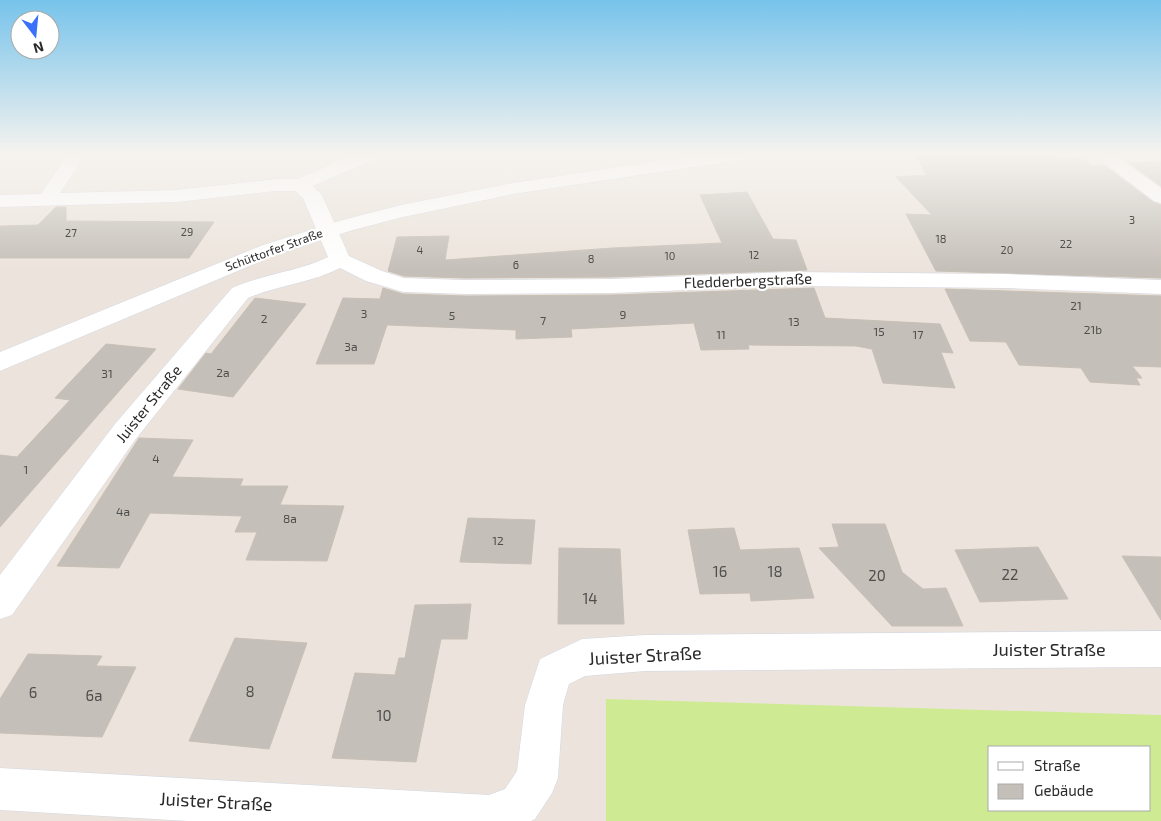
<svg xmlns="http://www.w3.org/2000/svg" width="1161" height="821" font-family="'Exo 2',sans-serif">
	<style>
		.pitch { fill: #ceeb94; fill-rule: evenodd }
		.building { fill: #c4bfb8; stroke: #c8c0b6 }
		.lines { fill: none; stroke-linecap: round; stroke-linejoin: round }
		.street-casing { stroke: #d1d7e3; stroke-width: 1 }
		.secondary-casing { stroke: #d1d7e3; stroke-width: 1 }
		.street { fill: #fff; fill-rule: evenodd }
		.secondary { fill: #fff; fill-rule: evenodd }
		.labels { text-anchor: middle; stroke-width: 4.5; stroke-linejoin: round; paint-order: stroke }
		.far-number-label { font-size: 11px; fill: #504f4e }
		.far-street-label { font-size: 12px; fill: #2a2a2a; stroke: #fff }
		.number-label { font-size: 12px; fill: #504f4e }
		.street-label { font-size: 15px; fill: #2a2a2a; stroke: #fff }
		.near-number-label { font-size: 15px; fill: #504f4e }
		.near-street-label { font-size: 18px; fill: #2a2a2a; stroke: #fff }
	</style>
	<rect width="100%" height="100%" fill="#ece4dc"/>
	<path class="pitch" d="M 606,699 L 1161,715 L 1161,821 L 606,821 ZM 990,747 L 1150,747 L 1150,810 L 990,810 Z"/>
	<g class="building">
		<path d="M 916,155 L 1054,155 L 1059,159 L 1081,157 L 1092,166 L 1104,165 L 1153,202 L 1161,205 L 1161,278 L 936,271 L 906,214 L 932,215 L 896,177 L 926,175 Z"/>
		<path d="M 1161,161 L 1161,186 L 1129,163 Z"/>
		<path d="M 747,192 L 773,239 L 796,240 L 807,270 L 612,277 L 465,278 L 404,276 L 388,271 L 397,237 L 449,236 L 445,260 L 612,248 L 722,243 L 700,195 Z"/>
		<path d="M 56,207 L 66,207 L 66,221 L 214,222 L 189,258 L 0,258 L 0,226 L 38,225 Z"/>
		<path d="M 383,288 L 403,294 L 465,296 L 612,295 L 814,288 L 825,318 L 940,324 L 953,353 L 941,352 L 955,388 L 883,383 L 872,349 L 856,346 L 748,345 L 749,349 L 701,350 L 694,323 L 571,329 L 572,337 L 516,339 L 516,330 L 387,325 L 374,364 L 316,364 L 343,298 L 380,299 Z"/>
		<path d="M 945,289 L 1161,296 L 1161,367 L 1132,366 L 1142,378 L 1136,378 L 1140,385 L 1090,382 L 1081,368 L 1019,365 L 1006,342 L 970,341 Z"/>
		<path d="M 255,298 L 306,304 L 233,397 L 178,389 L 206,353 L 211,354 Z"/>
		<path d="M 106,344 L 156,349 L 0,527 L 0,455 L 17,457 L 70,400 L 55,398 Z"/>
		<path d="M 139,438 L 193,440 L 172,477 L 243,479 L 240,486 L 288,486 L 280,505 L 344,506 L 327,561 L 246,560 L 257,532 L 235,532 L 242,516 L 150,513 L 119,568 L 57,566 Z"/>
		<path d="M 468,518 L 535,520 L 531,564 L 460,562 Z"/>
		<path d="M 832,524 L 885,524 L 902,572 L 923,589 L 946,588 L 963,626 L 892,626 L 819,548 L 839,547 Z"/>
		<path d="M 734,528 L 740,550 L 799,548 L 814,598 L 751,601 L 750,593 L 700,594 L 688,530 Z"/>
		<path d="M 1038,547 L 1068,599 L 980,602 L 955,550 Z"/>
		<path d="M 559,548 L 620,549 L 624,624 L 558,624 Z"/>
		<path d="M 1122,556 L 1161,557 L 1161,620 Z"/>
		<path d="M 471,604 L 467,639 L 441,639 L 416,762 L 332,758 L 355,673 L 395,675 L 399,658 L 405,658 L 415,605 Z"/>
		<path d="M 235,638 L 307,643 L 269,749 L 189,741 Z"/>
		<path d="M 28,654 L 102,656 L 96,666 L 136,667 L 102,737 L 0,733 L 0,699 Z"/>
	</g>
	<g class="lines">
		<g class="street-casing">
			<g id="street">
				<path d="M 67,155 L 85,155 L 60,193 L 177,190 L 276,179 L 297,179 L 354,155 L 378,155 L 375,159 L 313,186 L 322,195 L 349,256 L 382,271 L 404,278 L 465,280 L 612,279 L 790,272 L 1006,274 L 1161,280 L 1161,294 L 1006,288 L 790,286 L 612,293 L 465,294 L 403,292 L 366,281 L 340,268 C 311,283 278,285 248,298 L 135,440 L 12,615 L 0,619 L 0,575 L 115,424 L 232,288 C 263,274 297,272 328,257 L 303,198 L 295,191 L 276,191 L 177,202 L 0,207 L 0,195 L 41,194 Z"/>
				<path d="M 1094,155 L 1115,155 L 1161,188 L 1161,203 L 1154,201 Z"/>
				<path d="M 1161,631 L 1161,667 L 645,671 L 585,676 L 569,684 L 563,705 L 558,778 L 552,793 L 535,819 L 531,821 L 188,821 L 0,810 L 0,768 L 489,795 L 505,789 L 517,771 L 525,705 L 540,659 L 582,639 L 645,635 Z"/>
			</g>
		</g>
		<g class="secondary-casing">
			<path id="secondary" d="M 698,155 L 749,155 L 746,159 L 740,160 L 513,194 L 403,217 L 353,230 L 278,254 L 0,371 L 0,352 L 263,245 L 339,221 L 401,205 L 513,183 Z"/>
		</g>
		<use href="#street" class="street"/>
		<use href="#secondary" class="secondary"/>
	</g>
	<linearGradient id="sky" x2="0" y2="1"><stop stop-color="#77c3eb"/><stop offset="0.57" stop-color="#f6f3ef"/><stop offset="1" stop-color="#f6f3ef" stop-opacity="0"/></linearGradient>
	<rect width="1161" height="270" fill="url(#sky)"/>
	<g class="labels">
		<g class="far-number-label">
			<text x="1132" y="224">3</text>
			<text x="187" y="236">29</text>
			<text x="71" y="237">27</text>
			<text x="941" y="243">18</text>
			<text x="1066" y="248">22</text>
			<text x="420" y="254">4</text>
			<text x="1007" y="254">20</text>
			<text x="754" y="259">12</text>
			<text x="670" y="260">10</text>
			<text x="591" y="263">8</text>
			<text x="516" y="269">6</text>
		</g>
		<g class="far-street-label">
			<text transform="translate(274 250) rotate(-20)" y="4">Schüttorfer Straße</text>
		</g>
		<g class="number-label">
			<text x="1076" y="310">21</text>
			<text x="364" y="318">3</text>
			<text x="623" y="319">9</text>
			<text x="452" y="320">5</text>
			<text x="264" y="323">2</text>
			<text x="543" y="325">7</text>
			<text x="794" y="326">13</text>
			<text x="1093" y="334">21b</text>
			<text x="879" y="336">15</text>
			<text x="721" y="339">11</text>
			<text x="918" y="339">17</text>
			<text x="351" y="351">3a</text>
			<text x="223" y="377">2a</text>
			<text x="107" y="378">31</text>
			<text x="156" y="463">4</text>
			<text x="26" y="474">1</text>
			<text x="123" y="516">4a</text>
			<text x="290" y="523">8a</text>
			<text x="498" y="545">12</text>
		</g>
		<g class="street-label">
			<text transform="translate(748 281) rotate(-2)" y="5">Fledderbergstraße</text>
			<text transform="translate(149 404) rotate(-51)" y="5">Juister Straße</text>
		</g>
		<g class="near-number-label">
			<text x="720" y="577">16</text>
			<text x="775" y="577">18</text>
			<text x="1010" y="580">22</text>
			<text x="877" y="581">20</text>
			<text x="590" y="604">14</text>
			<text x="250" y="697">8</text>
			<text x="33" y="698">6</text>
			<text x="94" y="701">6a</text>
			<text x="384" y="721">10</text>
		</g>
		<g class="near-street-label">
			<text x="1049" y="656">Juister Straße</text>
			<text transform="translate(645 656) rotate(-3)" y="6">Juister Straße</text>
			<text transform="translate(216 802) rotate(3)" y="6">Juister Straße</text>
		</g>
	</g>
	<rect x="988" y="746" width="162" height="65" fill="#ffffff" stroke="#aaaaaa"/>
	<rect x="998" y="762" width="25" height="8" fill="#ffffff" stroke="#aaaaaa"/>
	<text x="1034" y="771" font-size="15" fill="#2a2a2a">Straße</text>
	<rect x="998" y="784" width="25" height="15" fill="#c4bfb8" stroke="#aaaaaa"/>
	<text x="1034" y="796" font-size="15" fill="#2a2a2a">Gebäude</text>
	<g transform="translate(35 35) rotate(164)"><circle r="24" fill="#ffffff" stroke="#aaaaaa"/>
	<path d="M0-4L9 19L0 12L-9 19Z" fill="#3b71fa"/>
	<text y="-8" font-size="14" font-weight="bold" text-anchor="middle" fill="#2a2a2a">N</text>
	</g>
</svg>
